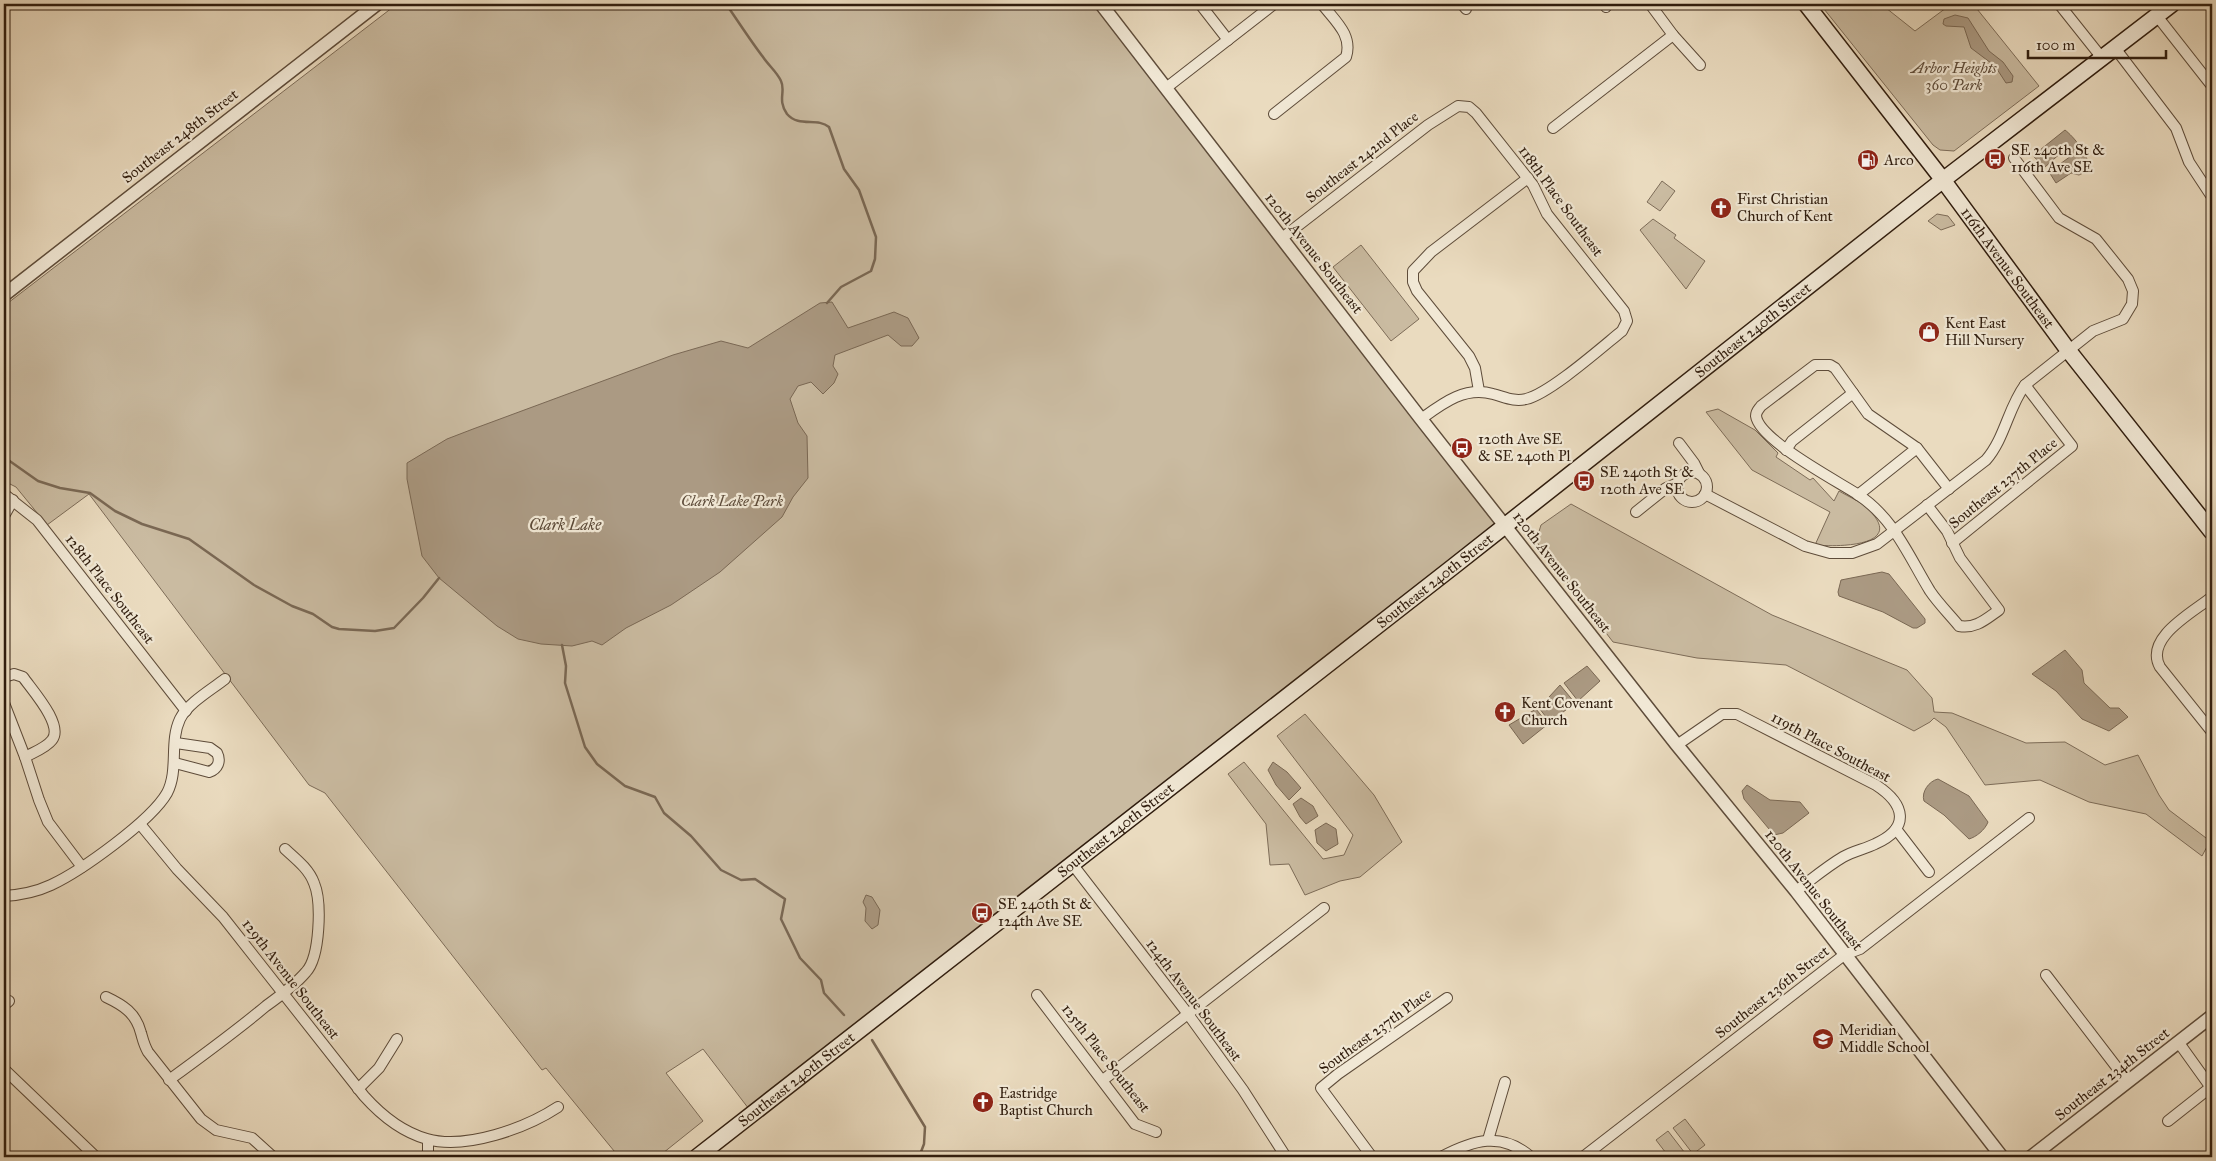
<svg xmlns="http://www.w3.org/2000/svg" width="2216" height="1161" font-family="'IM FELL Great Primer',serif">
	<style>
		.green { fill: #cabba1; stroke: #7d6c58 }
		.water { fill: #ab9a83; stroke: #7a6854 }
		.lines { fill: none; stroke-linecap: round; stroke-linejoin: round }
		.stream { stroke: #7a6854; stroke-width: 2.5 }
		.minor-casing { stroke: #5e4c3a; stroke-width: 12 }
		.tertiary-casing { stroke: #5e4c3a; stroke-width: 15 }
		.secondary-casing { stroke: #301d0e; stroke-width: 18 }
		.minor { stroke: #f1e8d5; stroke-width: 10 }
		.tertiary { stroke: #f1e8d5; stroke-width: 12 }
		.secondary { stroke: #f1e8d5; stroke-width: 15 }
		.labels { text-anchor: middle; stroke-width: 4.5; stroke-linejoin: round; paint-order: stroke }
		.park-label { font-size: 15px; font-style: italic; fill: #5e4c3a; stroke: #f1e8d5 }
		.street-label { font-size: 15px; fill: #301d0e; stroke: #f1e8d5 }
		.poi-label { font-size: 15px; fill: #301d0e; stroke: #f1e8d5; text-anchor: start }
		.water-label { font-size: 16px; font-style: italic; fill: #5b4937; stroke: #f1e8d5 }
	</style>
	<rect width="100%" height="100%" fill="#eadbbf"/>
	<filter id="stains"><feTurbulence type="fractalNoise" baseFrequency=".004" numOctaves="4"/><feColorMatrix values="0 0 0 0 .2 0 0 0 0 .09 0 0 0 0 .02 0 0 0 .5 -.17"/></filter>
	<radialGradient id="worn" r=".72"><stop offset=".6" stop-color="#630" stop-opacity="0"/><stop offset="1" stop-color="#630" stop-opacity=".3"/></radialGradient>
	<g class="green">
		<path d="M 397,4 L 1101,4 L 1505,525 L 752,1113 L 703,1049 L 666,1073 L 703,1121 L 658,1157 L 619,1157 L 546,1068 L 542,1070 L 325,793 L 309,785 L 89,494 L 47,525 L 16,487 L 4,481 L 4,306 Z"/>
		<path d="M 1820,4 L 1881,4 L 1915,31 L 1950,5 L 1973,4 L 2039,86 L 1954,151 L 1940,150 L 1933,145 Z"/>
		<path d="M 1662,181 L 1675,191 L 1660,211 L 1647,202 Z"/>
		<path d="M 1937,214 L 1948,216 L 1955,225 L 1941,230 L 1928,221 Z"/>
		<path d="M 1653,219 L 1676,235 L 1674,238 L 1705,261 L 1686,289 L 1640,230 Z"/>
		<path d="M 1361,245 L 1419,319 L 1391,341 L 1333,267 Z"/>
		<path d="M 1718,409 L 1755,430 L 1778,453 L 1776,457 L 1810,480 L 1813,478 L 1834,501 L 1839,491 C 1849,497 1862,502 1869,510 C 1906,547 1837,547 1815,545 L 1830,512 L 1752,470 L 1706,412 Z"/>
		<path d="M 1571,504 L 1772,615 L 1907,670 L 1932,698 L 1934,712 L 1952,713 L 2026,743 L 2065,742 L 2105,765 L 2138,755 L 2159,795 L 2169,810 L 2210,841 L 2202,856 L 2146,814 L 2089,802 L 2040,780 L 1985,785 L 1946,727 L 1934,718 L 1930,722 L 1914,731 L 1786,665 L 1697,658 L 1613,642 L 1536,541 L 1541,525 Z"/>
		<path d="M 1305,714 L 1374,795 L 1402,842 L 1360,877 L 1340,881 L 1305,895 L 1289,864 L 1270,865 L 1266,824 L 1228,774 L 1244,762 L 1323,859 L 1344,855 L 1353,835 L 1277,736 Z"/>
		<path d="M 1685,1119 L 1705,1145 L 1693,1154 L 1673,1128 Z"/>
		<path d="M 1668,1131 L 1688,1157 L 1669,1157 L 1656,1140 Z"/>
	</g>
	<g class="water">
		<path d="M 1955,15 L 1968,18 L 1989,51 L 2003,62 L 2013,76 L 2012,82 L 2006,83 L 1995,66 L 1971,48 L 1964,27 L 1946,26 L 1943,24 L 1944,19 Z"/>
		<path d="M 2065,130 C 2073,136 2090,156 2088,167 C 2088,171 2083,173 2079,175 L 2071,173 L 2056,183 L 2049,172 L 2071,156 L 2063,151 L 2045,167 L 2034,157 L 2035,154 Z"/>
		<path d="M 832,302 L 848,328 L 894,312 L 908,318 L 919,338 L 912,346 L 901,346 L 888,335 L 835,355 L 833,366 L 838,374 L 834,383 L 823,394 L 811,382 L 798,386 L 790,399 L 798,423 L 807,436 L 808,478 L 793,497 L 782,517 L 720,572 L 671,605 L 626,628 L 602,645 L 592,641 L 572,646 L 541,644 L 518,639 L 497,626 L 439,578 L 422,556 L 407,479 L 407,463 L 447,439 L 473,429 L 673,355 L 721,341 L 748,348 L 820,303 Z"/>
		<path d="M 1882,572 L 1889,574 L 1925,619 L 1925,623 L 1917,628 L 1913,628 L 1883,612 L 1839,596 L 1838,592 L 1841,580 Z"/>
		<path d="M 2065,650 L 2082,670 L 2084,683 L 2110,708 L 2119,708 L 2128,717 L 2109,731 L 2082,719 L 2056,691 L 2032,674 Z"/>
		<path d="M 1587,666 L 1600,681 L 1578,701 L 1564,683 Z"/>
		<path d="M 1560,685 L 1575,703 L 1550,722 L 1539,708 Z"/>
		<path d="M 1536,709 L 1548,724 L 1523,744 L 1509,725 Z"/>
		<path d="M 1273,762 L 1287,772 L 1301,788 L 1289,800 L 1276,785 L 1268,770 Z"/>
		<path d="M 1938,779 L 1969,796 L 1988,822 C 1985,830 1976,837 1969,839 L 1944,815 L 1924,801 C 1921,792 1929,781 1938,779 Z"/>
		<path d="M 1747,785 L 1770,800 L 1800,802 L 1809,813 L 1783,833 L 1774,835 L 1744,799 L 1742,791 Z"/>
		<path d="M 1301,798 L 1313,806 L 1318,816 L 1306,824 L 1300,817 L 1293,804 Z"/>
		<path d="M 1326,823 L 1336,829 L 1338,844 L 1326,851 L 1317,843 L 1315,830 Z"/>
		<path d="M 866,895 L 872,897 L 880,910 L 878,925 L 872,929 L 865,921 L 866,908 L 863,902 Z"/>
	</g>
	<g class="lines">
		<g class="stream">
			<path d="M 726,4 C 738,21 750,40 763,57 C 769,66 777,72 781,81 C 786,91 777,100 787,114 C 799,128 817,117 829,127 L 844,169 L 859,190 L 876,237 L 875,259 L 871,271 L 841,287 L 827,303"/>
			<path d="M 4,457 L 38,481 L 60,488 L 90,493 L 115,511 L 142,524 L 189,539 L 254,585 L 292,606 L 313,614 L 332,627 L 339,629 L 375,631 L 394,628 L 423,598 L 439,578"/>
			<path d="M 562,645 L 566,666 L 565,683 L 585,747 L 597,764 L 625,786 L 655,797 L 664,813 L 691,836 L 721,870 L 741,880 L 755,879 L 785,899 L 781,919 L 800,958 L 821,980 L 824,993 L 844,1015"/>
			<path d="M 872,1040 L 925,1127 L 924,1144 L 919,1157"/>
		</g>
		<g class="minor-casing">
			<g id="minor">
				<path d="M 1200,4 L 1228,40"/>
				<path d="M 1462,4 L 1466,9"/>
				<path d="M 1604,4 L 1606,7"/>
				<path d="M 1650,4 L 1673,35 L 1700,65"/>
				<path d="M 2059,4 L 2102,58"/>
				<path d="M 2157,16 L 2212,86"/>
				<path d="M 2115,48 L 2176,128 L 2189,162 L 2212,197"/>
				<path d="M 1166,88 L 1274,4"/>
				<path d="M 1274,114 L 1346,57 C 1353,35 1335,21 1322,4"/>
				<path d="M 1553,128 L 1673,35"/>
				<path d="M 1282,238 L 1428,125 L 1458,106 L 1469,107 L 1476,113 L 1533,185 L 1547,214 L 1624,311 L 1627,321 L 1622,331 C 1601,348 1549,394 1526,399 C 1514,402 1505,397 1493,394 C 1465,386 1443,403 1421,419"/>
				<path d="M 1479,391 L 1475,368 L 1469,356 L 1417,291 L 1413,282 L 1413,271 L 1431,252 L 1528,178"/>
				<path d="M 1679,443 L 1694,463 L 1699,473"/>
				<path d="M 1786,450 L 1792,441 L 1853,393"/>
				<circle cx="1692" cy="487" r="15"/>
				<path d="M 4,494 L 37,520 L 186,711"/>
				<path d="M 1705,494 L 1805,546 L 1830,553 L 1852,553 L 1877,544 L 1986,460 C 2005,438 2008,408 2025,385 L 2093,331 L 2123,319 L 2132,304 L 2133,291 L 2128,279 L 2096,239 L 2059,218 L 2014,158"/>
				<path d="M 1858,495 L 1917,448"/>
				<path d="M 1927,505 L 1947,531 L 1960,558 L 1999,610 C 1986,619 1976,629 1959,626 C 1950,615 1938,603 1930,591 C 1908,555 1894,518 1857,494 C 1837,481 1759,440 1756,416 C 1756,411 1759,409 1761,406 L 1815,365 L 1830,365 L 1835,368 L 1868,414 L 1917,448 L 1949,489"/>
				<path d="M 1636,512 L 1666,488 L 1678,483"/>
				<path d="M 4,516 L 13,500"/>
				<path d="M 1952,543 L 2072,446 L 2025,385"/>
				<path d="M 2212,597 C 2192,613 2144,638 2160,667 L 2212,732"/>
				<path d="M 4,677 L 14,674 L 23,677 C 32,690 64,725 52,740 C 46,748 34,752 25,757"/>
				<path d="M 4,703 L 25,757 L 39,800 L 48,822 L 82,867"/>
				<path d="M 1677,745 L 1722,714 L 1737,714 L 1876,785 C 1905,804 1911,828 1875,844 C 1865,849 1853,851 1843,857 C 1826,867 1811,880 1796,891"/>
				<path d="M 175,763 L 209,772 C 218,769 221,761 217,753 L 210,748 L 176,743"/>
				<path d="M 140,824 L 177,869 L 223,917 L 364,1096 C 381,1115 402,1132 427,1139 C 466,1150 526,1128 558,1107"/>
				<path d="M 1896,829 L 1929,872"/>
				<path d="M 1073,865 L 1188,1014 L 1243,1090 L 1286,1157"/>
				<path d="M 4,896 C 21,895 36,892 51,885 C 81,871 151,821 167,793 C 179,770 169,742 180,719 C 188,703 211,690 225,679"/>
				<path d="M 2046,975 L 2128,1082"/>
				<path d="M 1037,995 L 1135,1124 L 1156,1132"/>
				<path d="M 106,997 C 123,1005 136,1013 141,1033 C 143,1040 144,1045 148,1052 L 201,1119 L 216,1130 L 252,1138 L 273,1157"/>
				<path d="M 4,1005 L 9,1001"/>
				<path d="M 2179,1043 L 2212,1089"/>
				<path d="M 4,1069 L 96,1157"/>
				<path d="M 169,1080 C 202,1056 235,1032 266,1006 C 280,996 295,985 306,972 C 320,957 322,902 314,883 C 309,869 296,859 285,849"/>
				<path d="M 1103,1080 L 1324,908"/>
				<path d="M 358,1089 L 379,1068 L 397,1039"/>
				<path d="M 2168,1121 L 2211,1087"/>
				<path d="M 1488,1140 L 1505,1082"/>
				<path d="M 428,1157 L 428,1140"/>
				<path d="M 1372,1157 L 1321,1088 L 1338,1074 L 1447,998"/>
				<path d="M 1441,1157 C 1473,1140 1501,1131 1531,1157"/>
				<path d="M 1583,1157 L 1844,955 L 1860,949 L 2029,818"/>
			</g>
		</g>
		<g class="tertiary-casing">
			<g id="tertiary">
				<path d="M 1101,4 L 1421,419 L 1677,745 L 1796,891 L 2002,1157"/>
				<path d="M 4,295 L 377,4"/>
				<path d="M 2031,1157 L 2212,1016"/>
			</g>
		</g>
		<g class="secondary-casing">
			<g id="secondary">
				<path id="s1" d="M 1806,4 L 1943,180 L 2068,350 L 2212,532"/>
				<path id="s2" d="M 697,1157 L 1454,566 L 1943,180 L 2172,4"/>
			</g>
		</g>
		<use href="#minor" class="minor"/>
		<use href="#tertiary" class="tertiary"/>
		<use href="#secondary" class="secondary"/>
	</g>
	<defs>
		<g id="bus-disc" transform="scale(1.125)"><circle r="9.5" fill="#8f2418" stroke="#f1e8d5"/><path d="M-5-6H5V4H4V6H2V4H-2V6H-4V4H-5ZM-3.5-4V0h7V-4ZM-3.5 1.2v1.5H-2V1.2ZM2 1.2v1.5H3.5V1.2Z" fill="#fff"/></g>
		<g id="fuel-disc" transform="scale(1.125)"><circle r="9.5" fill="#8f2418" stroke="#f1e8d5"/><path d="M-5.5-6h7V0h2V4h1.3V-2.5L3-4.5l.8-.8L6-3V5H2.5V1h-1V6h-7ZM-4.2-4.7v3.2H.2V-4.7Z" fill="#fff"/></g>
		<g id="church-disc" transform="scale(1.125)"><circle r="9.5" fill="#8f2418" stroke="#f1e8d5"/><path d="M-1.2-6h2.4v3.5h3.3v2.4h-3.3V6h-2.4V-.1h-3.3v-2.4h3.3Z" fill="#fff"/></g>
		<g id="shop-disc" transform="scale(1.125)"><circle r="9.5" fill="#8f2418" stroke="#f1e8d5"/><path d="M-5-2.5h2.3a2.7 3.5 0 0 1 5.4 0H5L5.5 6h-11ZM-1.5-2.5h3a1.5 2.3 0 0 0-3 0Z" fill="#fff"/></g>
		<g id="school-disc" transform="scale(1.125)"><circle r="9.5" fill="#8f2418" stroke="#f1e8d5"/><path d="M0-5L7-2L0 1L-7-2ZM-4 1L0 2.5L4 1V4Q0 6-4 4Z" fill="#fff"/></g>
	</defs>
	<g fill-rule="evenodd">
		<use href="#bus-disc" x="1995" y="159"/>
		<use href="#fuel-disc" x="1868" y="160"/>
		<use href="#church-disc" x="1721" y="208"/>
		<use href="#shop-disc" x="1929" y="332"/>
		<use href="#bus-disc" x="1462" y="448"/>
		<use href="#bus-disc" x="1584" y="481"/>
		<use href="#church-disc" x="1505" y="712"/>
		<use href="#bus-disc" x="982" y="913"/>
		<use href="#school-disc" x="1823" y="1039"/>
		<use href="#church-disc" x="983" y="1102"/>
	</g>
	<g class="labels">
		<g class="park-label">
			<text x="1954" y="73">Arbor Heights<tspan x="1954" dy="17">360 Park</tspan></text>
			<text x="732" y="506">Clark Lake Park</text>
		</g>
		<g class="street-label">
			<text transform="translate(180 136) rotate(-38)" y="5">Southeast 248th Street</text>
			<text transform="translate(1362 157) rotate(-38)" y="5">Southeast 242nd Place</text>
			<text transform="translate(1561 201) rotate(54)" y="5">118th Place Southeast</text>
			<text transform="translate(1314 253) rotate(52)" y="5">120th Avenue Southeast</text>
			<text dy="5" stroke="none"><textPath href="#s1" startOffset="332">116th Avenue Southeast</textPath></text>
			<text dy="5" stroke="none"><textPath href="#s2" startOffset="1341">Southeast 240th Street</textPath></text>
			<text transform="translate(2003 483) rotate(-39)" y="5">Southeast 237th Place</text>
			<text transform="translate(1562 572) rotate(52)" y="5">120th Avenue Southeast</text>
			<text dy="5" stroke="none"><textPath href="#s2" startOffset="936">Southeast 240th Street</textPath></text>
			<text transform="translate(110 589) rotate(52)" y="5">128th Place Southeast</text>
			<text transform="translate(1831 747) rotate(28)" y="5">119th Place Southeast</text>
			<text dy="5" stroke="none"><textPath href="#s2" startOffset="531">Southeast 240th Street</textPath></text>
			<text transform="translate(1814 890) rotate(52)" y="5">120th Avenue Southeast</text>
			<text transform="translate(291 979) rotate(52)" y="5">129th Avenue Southeast</text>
			<text transform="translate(1772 992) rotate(-38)" y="5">Southeast 236th Street</text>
			<text transform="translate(1194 1000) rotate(53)" y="5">124th Avenue Southeast</text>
			<text transform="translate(1375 1031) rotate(-36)" y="5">Southeast 237th Place</text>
			<text transform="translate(1106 1058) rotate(52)" y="5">125th Place Southeast</text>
			<text transform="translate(2112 1074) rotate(-38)" y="5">Southeast 234th Street</text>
			<text dy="5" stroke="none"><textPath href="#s2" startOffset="126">Southeast 240th Street</textPath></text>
		</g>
		<g class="poi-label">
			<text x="2011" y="155">SE 240th St &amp;<tspan x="2011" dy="17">116th Ave SE</tspan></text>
			<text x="1884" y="165">Arco</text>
			<text x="1737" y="204">First Christian<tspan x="1737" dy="17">Church of Kent</tspan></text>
			<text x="1945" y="328">Kent East<tspan x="1945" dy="17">Hill Nursery</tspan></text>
			<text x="1478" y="444">120th Ave SE<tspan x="1478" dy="17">&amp; SE 240th Pl</tspan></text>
			<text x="1600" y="477">SE 240th St &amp;<tspan x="1600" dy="17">120th Ave SE</tspan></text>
			<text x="1521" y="708">Kent Covenant<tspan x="1521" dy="17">Church</tspan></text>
			<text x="998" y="909">SE 240th St &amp;<tspan x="998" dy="17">124th Ave SE</tspan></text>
			<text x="1839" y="1035">Meridian<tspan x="1839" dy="17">Middle School</tspan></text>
			<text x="999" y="1098">Eastridge<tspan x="999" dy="17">Baptist Church</tspan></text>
		</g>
		<g class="water-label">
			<text x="565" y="530">Clark Lake</text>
		</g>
	</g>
	<rect width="2216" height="1161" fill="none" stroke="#eadbbf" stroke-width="20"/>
	<rect x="5" y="5" width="2206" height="1151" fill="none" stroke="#301d0e" stroke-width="2.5"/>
	<rect x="10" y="10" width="2196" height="1141" fill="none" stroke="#301d0e"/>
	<path d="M2028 50v8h138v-8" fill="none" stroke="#301d0e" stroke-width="2.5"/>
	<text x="2036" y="50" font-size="15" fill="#301d0e" stroke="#f1e8d5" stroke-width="4" paint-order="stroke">100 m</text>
	<rect width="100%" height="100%" filter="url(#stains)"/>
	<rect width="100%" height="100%" fill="url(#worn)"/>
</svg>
